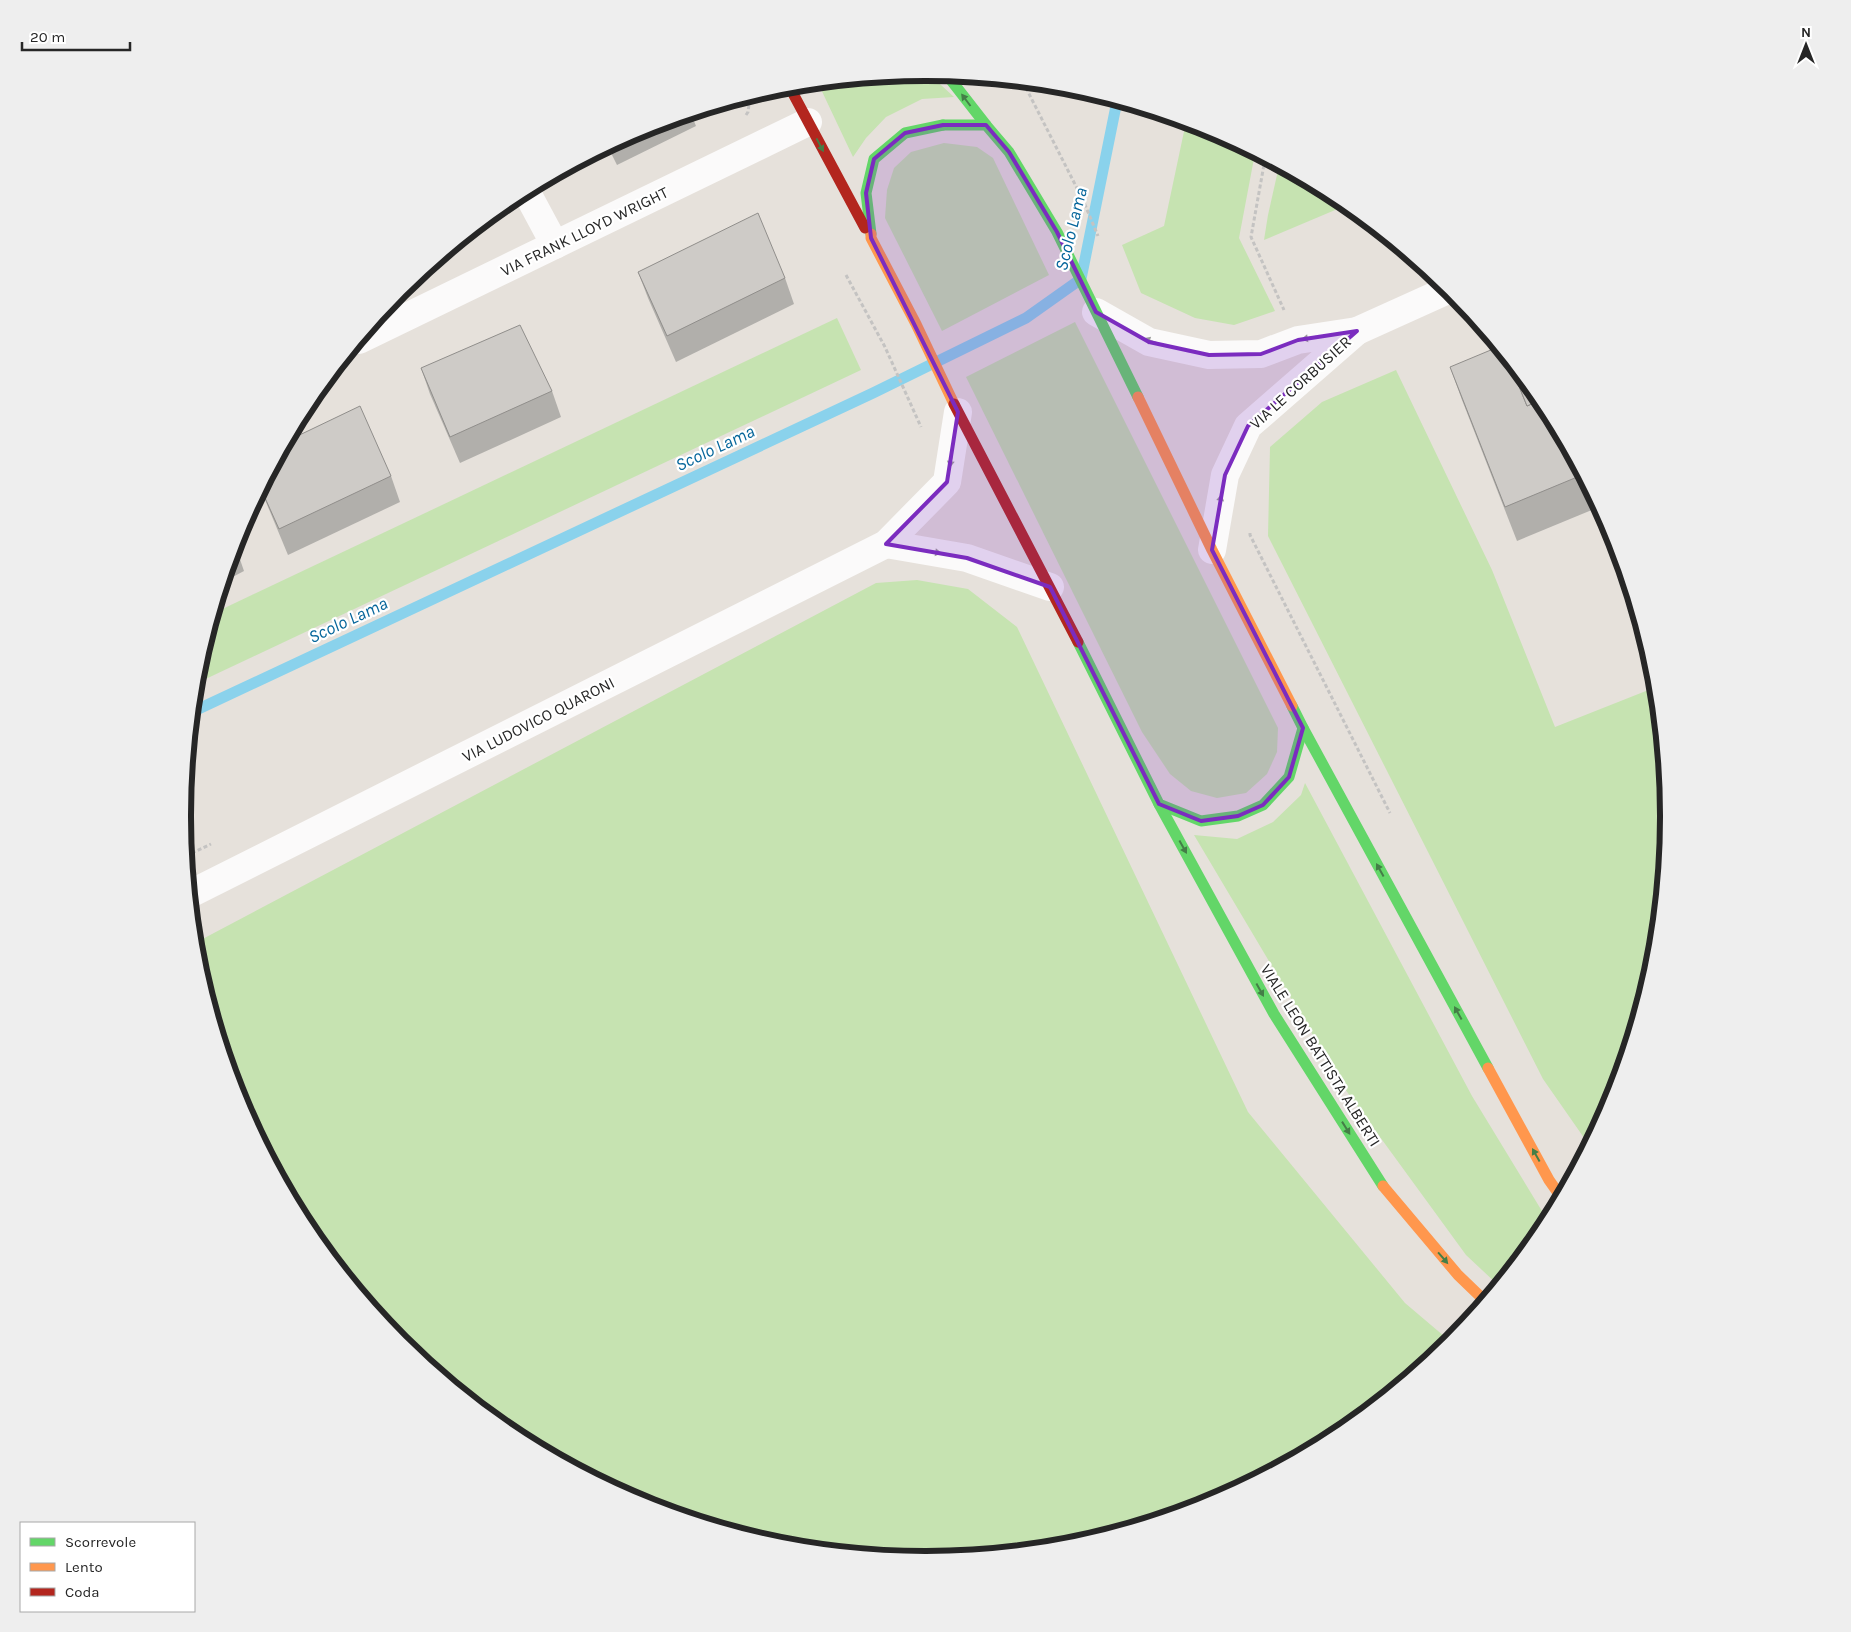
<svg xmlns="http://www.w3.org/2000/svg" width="1851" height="1632" font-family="Karla,sans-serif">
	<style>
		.green { fill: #c6e3b1 }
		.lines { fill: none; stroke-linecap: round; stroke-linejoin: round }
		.stream { stroke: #8ad2ec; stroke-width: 11 }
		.path { stroke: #c4c3c2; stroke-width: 3; stroke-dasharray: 4 2.5; stroke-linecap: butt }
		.street { stroke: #fbfafa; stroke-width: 28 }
		.fast { stroke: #63d668; stroke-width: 11 }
		.slow { stroke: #ff974d; stroke-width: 11 }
		.jam { stroke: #b3261e; stroke-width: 11 }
		.wall { fill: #b1afab }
		.building { fill: #cecbc7; stroke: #908e8b }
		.oneway { fill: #447e47 }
		.oneway2 { fill: #9b9b9b }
		.marked { fill: #7b2cbf; fill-opacity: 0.2; stroke: #7b2cbf; stroke-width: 4; stroke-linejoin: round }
		.labels { text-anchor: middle; stroke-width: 4.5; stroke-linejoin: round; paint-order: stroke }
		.street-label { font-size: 16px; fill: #262626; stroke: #fff }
		.water-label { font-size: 18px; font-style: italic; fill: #06669b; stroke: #fff }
		.rim { fill: none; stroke: #262626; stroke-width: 6 }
	</style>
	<rect width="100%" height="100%" fill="#e6e1db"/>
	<g class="green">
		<path d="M 928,73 L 954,97 L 922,99 L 886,117 L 866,138 L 853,157 L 818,83 Z"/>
		<path d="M 1186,122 L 1210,129 L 1255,153 L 1239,238 L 1275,311 L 1234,325 L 1195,318 L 1141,293 L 1122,245 L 1164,226 Z"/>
		<path d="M 944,143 L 977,147 L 993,158 L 1049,275 L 942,331 L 885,218 L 887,190 L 894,168 L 911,152 Z"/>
		<path d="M 1279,166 L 1339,198 L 1347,205 L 1264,240 L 1268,215 Z"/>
		<path d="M 837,318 L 861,370 L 195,684 L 196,671 L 214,613 Z"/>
		<path d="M 1075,322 L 1278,728 L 1277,752 L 1267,774 L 1246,793 L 1217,798 L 1191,791 L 1170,774 L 1142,732 L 966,377 Z"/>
		<path d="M 1396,370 L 1492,570 L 1555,727 L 1656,687 L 1669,816 L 1655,961 L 1612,1101 L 1589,1145 L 1543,1079 L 1268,536 L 1270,447 L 1322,402 Z"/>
		<path d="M 917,580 L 968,589 L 1017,627 L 1248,1112 L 1405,1303 L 1451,1342 L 1338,1434 L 1210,1503 L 1070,1545 L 926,1559 L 780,1545 L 641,1503 L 512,1434 L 400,1342 L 307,1229 L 238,1100 L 196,961 L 195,943 L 876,583 Z"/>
		<path d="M 1305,783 L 1472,1096 L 1548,1221 L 1544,1229 L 1498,1285 L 1466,1255 L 1345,1089 L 1194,835 L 1237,839 L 1273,822 L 1301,795 Z"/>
	</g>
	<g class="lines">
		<path class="stream" d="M 192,712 L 873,393 L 1026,318 L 1081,279 L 1117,101"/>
		<g class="path">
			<path d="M 1023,82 L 1083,200 L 1098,236"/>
			<path d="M 746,115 L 748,112 L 750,97 L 755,95"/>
			<path d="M 1265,159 L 1251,237 L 1284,310"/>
			<path d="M 846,275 L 885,347 L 921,427"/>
			<path d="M 1250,533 L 1250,535 L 1390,813"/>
			<path d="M 186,856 L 211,844"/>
		</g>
		<g class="street">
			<path d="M 526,191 L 555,245"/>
			<path d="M 1096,312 L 1149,342 L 1209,355 L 1261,354 L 1298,340 L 1357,331 L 1450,289"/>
			<path d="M 359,340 L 808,122"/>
			<path d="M 886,544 L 967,558 L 1050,587"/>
			<path d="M 1212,550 L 1225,475 L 1248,426 L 1357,331"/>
			<path d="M 190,894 L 886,544 L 947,482 L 958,412"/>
		</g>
		<g class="fast">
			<path d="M 947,75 L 986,125"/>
			<path d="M 943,125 L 986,125 L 1009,152 L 1057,232 L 1138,397"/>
			<path d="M 871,234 L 866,193 L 874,159 L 905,133 L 943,125"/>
			<path d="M 1078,642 L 1159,804 L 1201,821 L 1238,816 L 1263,805 L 1289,777 L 1303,728 L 1292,706"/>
			<path d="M 1303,728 L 1488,1068"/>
			<path d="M 1159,804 L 1274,1014 L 1383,1186"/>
		</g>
		<g class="slow">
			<path d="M 871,234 L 871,238 L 916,324 L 954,404"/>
			<path d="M 1138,397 L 1212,550 L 1292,706"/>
			<path d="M 1488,1068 L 1549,1180 L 1561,1197"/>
			<path d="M 1383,1186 L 1458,1275 L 1485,1301"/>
		</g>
		<g class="jam">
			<path d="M 789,86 L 865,228"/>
			<path d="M 954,404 L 1078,642"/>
		</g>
	</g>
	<g class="wall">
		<path d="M 691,114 L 696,126 L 617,165 L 608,147 L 641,129 Z"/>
		<path d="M 638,272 L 785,278 L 794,304 L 676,362 L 648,298 Z"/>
		<path d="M 1450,367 L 1544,403 L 1599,507 L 1517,541 L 1462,400 Z"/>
		<path d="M 421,368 L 552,391 L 561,417 L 460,463 L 430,394 Z"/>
		<path d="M 287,441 L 391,476 L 400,502 L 288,555 L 261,490 Z"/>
		<path d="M 235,545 L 244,571 L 223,582 Z"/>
	</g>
	<g class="building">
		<path d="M 758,213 L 785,278 L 667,336 L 638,272 Z"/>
		<path d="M 520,325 L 552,391 L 450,437 L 421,368 Z"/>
		<path d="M 1498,347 L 1508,359 L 1527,406 L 1541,400 L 1544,403 L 1582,475 L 1505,507 L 1450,367 Z"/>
		<path d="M 1508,359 L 1541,400 L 1527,406 Z"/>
		<path d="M 360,406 L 391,476 L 279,529 L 261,489 L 287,441 Z"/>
	</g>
	<defs><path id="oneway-solid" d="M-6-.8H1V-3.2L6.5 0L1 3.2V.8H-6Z" transform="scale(1.25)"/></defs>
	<g class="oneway">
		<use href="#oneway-solid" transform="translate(966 100) rotate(-127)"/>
		<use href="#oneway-solid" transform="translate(820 145) rotate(62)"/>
		<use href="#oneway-solid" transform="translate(1183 847) rotate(61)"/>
		<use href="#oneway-solid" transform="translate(1380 870) rotate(-119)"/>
		<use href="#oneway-solid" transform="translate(1260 990) rotate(61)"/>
		<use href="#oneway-solid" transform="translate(1458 1013) rotate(-119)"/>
		<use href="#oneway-solid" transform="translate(1346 1128) rotate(58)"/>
		<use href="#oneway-solid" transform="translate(1536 1155) rotate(-119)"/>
		<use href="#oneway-solid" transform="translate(1443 1258) rotate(49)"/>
	</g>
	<g class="oneway2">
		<use href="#oneway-solid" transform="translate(1309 338) rotate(171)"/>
		<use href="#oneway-solid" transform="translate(1151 341) rotate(-161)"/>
		<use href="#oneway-solid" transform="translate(951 460) rotate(99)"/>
		<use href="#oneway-solid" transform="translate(1220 502) rotate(-80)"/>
		<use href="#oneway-solid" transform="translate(934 552) rotate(9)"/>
	</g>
	<path class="marked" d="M 943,125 L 986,125 L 1009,152 L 1057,232 L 1096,312 L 1149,342 L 1209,355 L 1261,354 L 1298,340 L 1357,331 L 1248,426 L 1225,475 L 1212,550 L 1303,728 L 1289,777 L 1263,805 L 1238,816 L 1201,821 L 1159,804 L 1050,587 L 967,558 L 886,544 L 947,482 L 958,412 L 871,238 L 866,193 L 874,159 L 905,133 Z"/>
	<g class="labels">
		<g class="street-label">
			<text transform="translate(584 231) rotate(-26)" y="6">VIA FRANK LLOYD WRIGHT</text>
			<text transform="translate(1300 382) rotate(-42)" y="6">VIA LE CORBUSIER</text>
			<text transform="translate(538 719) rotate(-27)" y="6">VIA LUDOVICO QUARONI</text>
			<text transform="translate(1321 1055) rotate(58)" y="6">VIALE LEON BATTISTA ALBERTI</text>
		</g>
		<g class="water-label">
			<text transform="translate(1071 229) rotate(-76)" y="6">Scolo Lama</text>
			<text transform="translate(715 448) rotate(-25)" y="6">Scolo Lama</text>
			<text transform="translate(348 620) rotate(-25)" y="6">Scolo Lama</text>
		</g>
	</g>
	<path d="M0 0H1851V1632H0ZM925 81H926A734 734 0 0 1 1660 815V817A734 734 0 0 1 926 1551H925A734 734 0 0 1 191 817V815A734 734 0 0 1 925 81Z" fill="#eee" fill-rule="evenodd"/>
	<path class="rim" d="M925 81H926A734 734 0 0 1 1660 815V817A734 734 0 0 1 926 1551H925A734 734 0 0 1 191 817V815A734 734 0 0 1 925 81Z"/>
	<rect x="20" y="1522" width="175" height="90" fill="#ffffff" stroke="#a8a8a8"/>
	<rect x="30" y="1538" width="25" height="8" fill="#63d668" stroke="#a8a8a8"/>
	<text x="65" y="1547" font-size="15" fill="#262626">Scorrevole</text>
	<rect x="30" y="1563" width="25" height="8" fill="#ff974d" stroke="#a8a8a8"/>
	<text x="65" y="1572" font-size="15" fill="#262626">Lento</text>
	<rect x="30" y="1588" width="25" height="8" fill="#b3261e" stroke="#a8a8a8"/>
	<text x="65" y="1597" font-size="15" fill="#262626">Coda</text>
	<g transform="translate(1806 45)" stroke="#ffffff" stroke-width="4" paint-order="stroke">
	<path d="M0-4L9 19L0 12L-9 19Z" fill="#262626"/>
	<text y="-8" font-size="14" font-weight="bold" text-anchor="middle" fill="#262626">N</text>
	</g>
	<path d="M22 42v8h108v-8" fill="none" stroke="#262626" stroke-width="2.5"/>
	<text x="30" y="42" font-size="15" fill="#262626" stroke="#ffffff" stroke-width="4" paint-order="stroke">20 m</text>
</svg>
